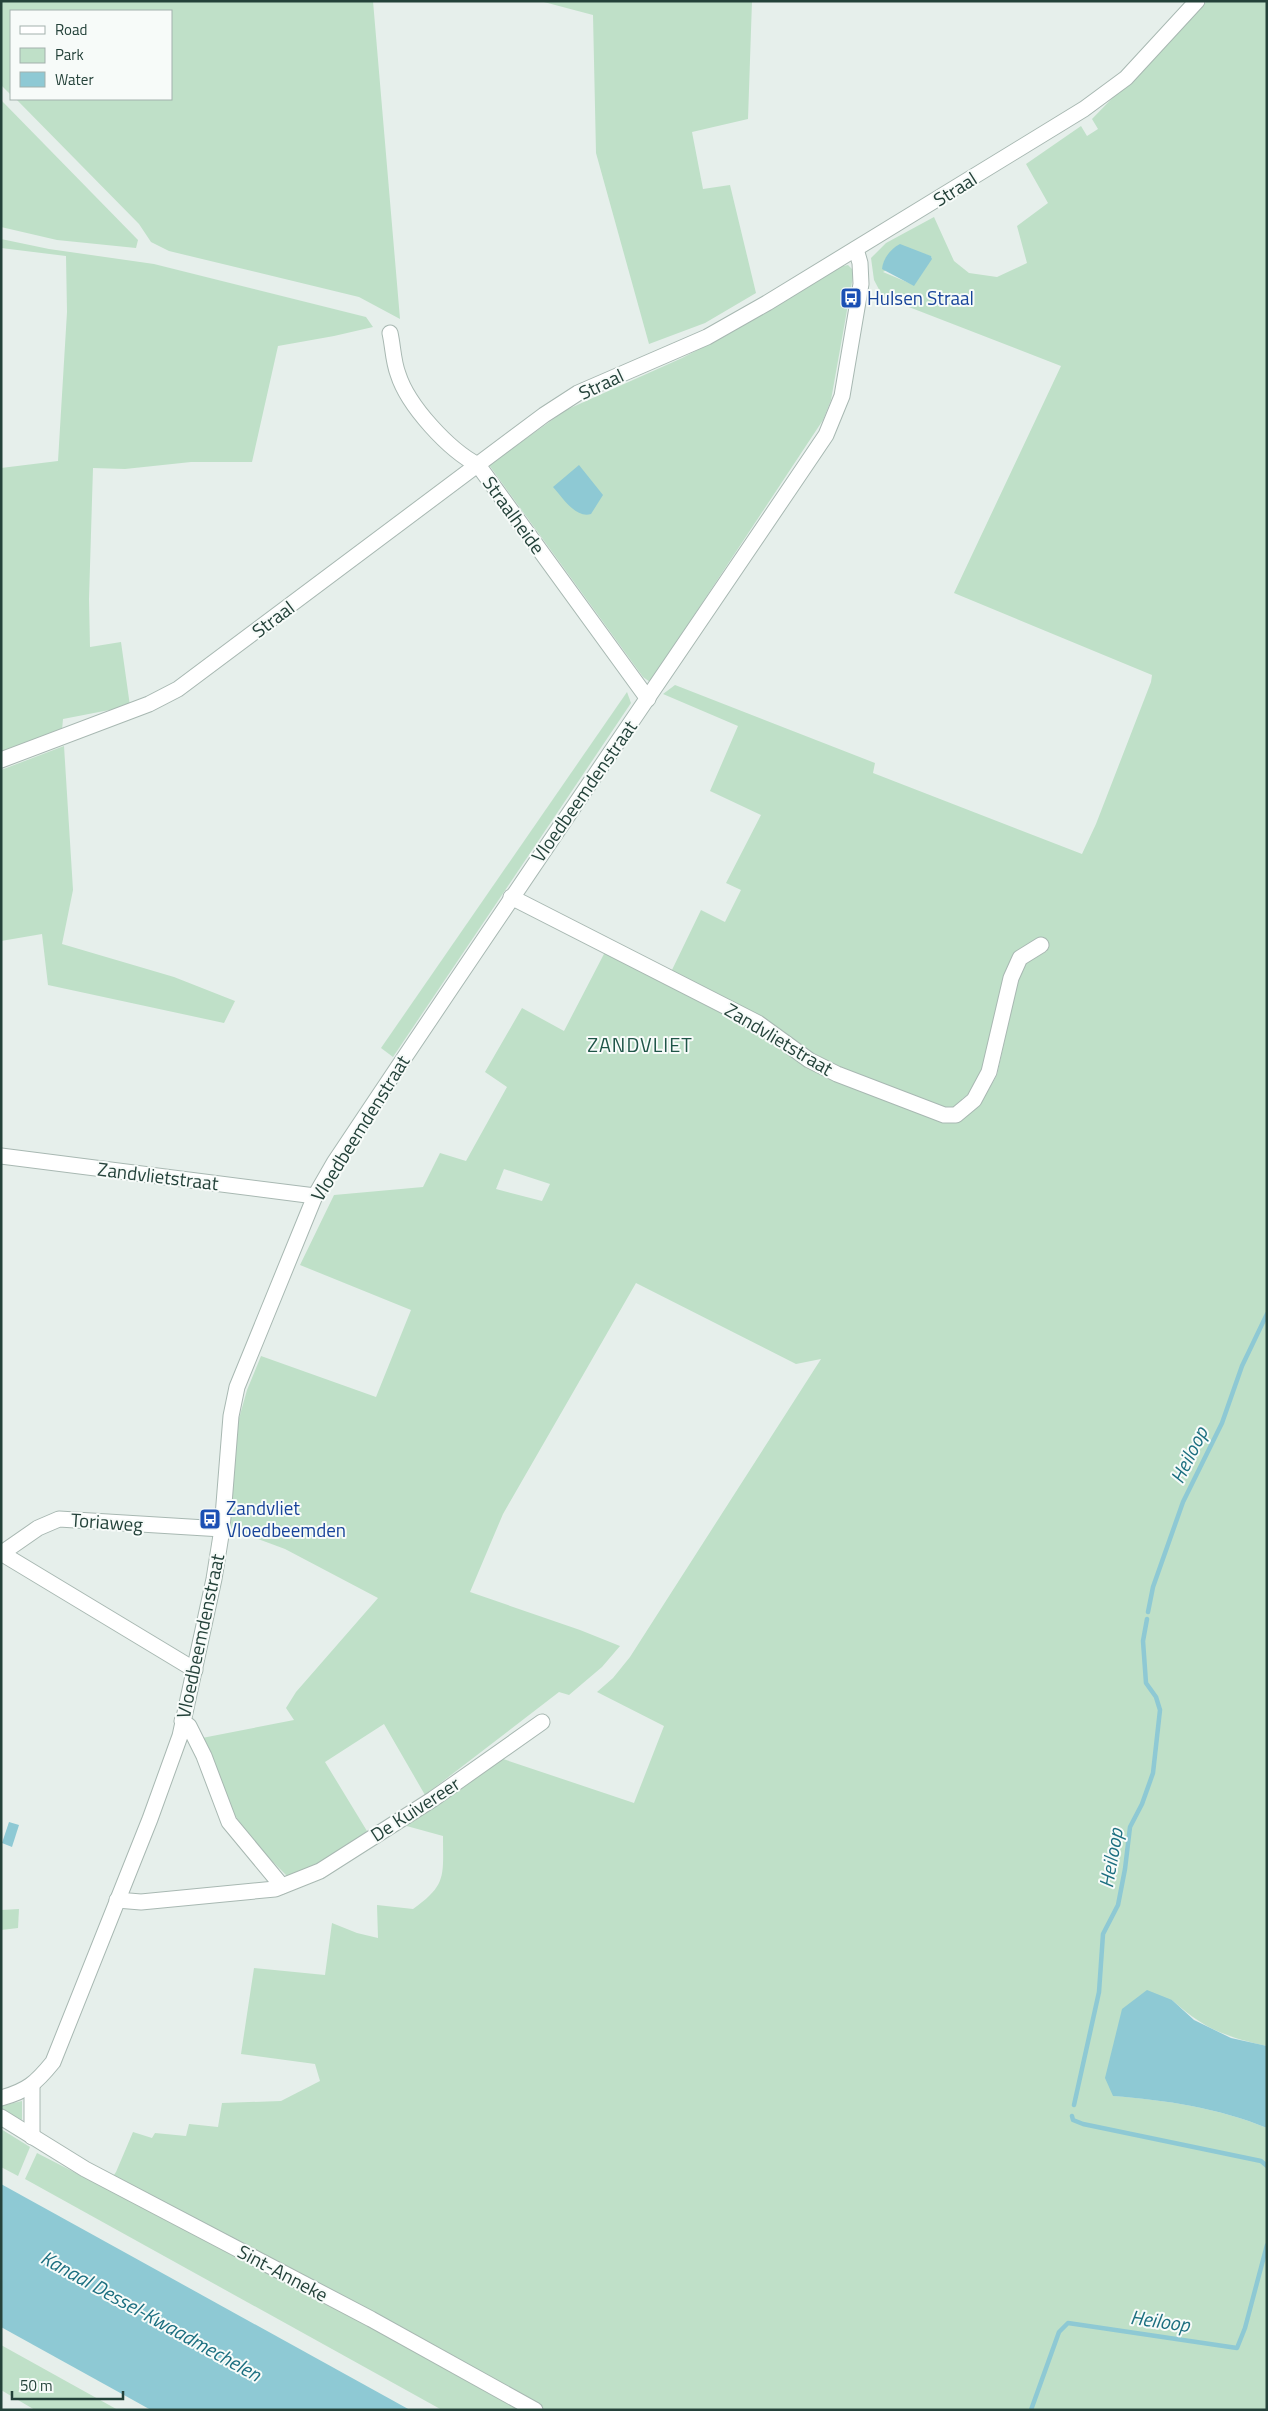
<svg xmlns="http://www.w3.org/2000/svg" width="1268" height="2411" font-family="'Titillium Web',sans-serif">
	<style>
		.green { fill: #bfe0c8; fill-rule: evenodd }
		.water { fill: #8ec9d4 }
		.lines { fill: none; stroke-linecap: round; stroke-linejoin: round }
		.stream { stroke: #8ec9d4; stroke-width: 4.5 }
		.minor-casing { stroke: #a8b8b2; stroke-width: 17 }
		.minor { stroke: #fff; stroke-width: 15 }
		.labels { text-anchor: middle; stroke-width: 4; stroke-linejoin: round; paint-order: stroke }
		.street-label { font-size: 19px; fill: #24423a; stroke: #f7fbf9 }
		.transit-label { font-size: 19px; fill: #164399; stroke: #f7fbf9; text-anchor: start }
		.neighbourhood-label { font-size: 20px; letter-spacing: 1px; fill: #1f5548; stroke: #f7fbf9 }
		.water-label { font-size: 20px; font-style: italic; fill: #1c6f80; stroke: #f7fbf9 }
	</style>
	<rect width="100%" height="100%" fill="#e6efeb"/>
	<g class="green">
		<path d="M 1,1 L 373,1 L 400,319 L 359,297 L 169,251 L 151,242 L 139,224 L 16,99 L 171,99 L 171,11 L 11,11 L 11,95 L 1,85 Z"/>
		<path d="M 540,1 L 752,1 L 748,119 L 692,132 L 703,189 L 730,185 L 756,293 L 705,323 L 649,344 L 596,153 L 593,15 Z"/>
		<path d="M 1207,1 L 1267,1 L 1267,2046 C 1226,2037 1204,2029 1172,2000 L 1114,2096 C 1165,2100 1219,2108 1267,2128 L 1267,2410 L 442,2410 L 25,2179 L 37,2153 L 105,2188 L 116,2172 L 133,2132 L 152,2138 L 155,2133 L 186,2136 L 189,2124 L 218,2127 L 222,2103 L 281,2101 L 320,2081 L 315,2064 L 241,2054 L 254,1968 L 325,1975 L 332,1923 L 357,1933 L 378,1938 L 377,1905 L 413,1909 C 447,1885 443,1876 443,1836 L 403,1825 L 500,1758 L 634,1803 L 664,1726 L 597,1692 L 613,1678 L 630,1657 L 821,1359 L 796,1364 L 636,1283 L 503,1514 L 470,1592 L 580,1630 L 620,1646 L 602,1667 L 569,1695 L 559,1692 L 425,1795 L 384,1724 L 325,1762 L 367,1831 L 337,1856 L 287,1876 L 252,1841 L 230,1808 L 202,1738 L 294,1720 L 286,1708 L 296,1692 L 378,1598 L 285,1549 L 229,1528 L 238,1422 L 247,1390 L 261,1356 L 376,1397 L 411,1310 L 300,1265 L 334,1195 L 423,1187 L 440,1153 L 466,1161 L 507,1087 L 485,1072 L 522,1008 L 564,1031 L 605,952 L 671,972 L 701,910 L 725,922 L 741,890 L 726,883 L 761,815 L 710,791 L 738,726 L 663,694 L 675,685 L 875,763 L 873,773 L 1082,854 L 1096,824 L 1151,682 L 1152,675 L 954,593 L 1061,366 L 883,297 L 874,280 L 871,258 L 886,243 L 934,217 L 954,261 L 969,273 L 997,277 L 1027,263 L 1017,226 L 1048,203 L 1026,164 L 1081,126 L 1087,136 L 1098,129 L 1092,119 ZM 918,252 L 930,256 L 932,258 L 914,285 L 883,272 ZM 1047,951 L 1026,963 L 1018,980 L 997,1075 L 980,1105 L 962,1119 L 962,1099 L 976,1088 L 984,1073 L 1017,956 ZM 504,1169 L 550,1184 L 542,1201 L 496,1189 Z"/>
		<path d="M 1,100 L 138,240 L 136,248 L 57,240 L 1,227 Z"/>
		<path d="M 1,239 L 49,249 L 154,264 L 366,317 L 373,327 L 334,336 L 278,346 L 252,462 L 191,462 L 125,469 L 93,468 L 89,599 L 90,647 L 121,642 L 130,706 L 63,719 L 62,730 L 1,753 L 1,468 L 58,461 L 67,312 L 66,256 L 1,248 Z"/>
		<path d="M 848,265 L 854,271 L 831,400 L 823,420 L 650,682 L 643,677 L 489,465 L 566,410 L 682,358 L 725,336 L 838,267 Z"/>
		<path d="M 627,692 L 631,703 L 393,1057 L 381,1048 Z"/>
		<path d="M 64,746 L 73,890 L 62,944 L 174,977 L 235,1001 L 224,1023 L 48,985 L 42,934 L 1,941 L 1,770 Z"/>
		<path d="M 19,1909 L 18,1928 L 1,1930 L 1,1910 Z"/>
		<path d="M 22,2101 L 22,2120 L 1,2110 L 1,2106 Z"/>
		<path d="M 1,2129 L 30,2147 L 18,2176 L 1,2167 Z"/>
		<path d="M 1,2345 L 118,2410 L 35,2410 L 1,2390 Z"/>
	</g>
	<g class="water">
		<path d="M 900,244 L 931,256 L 932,259 L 914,286 L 882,269 C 883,259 890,249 900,244 Z"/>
		<path d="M 579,465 L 603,495 L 591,514 C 576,519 562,497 553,487 Z"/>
		<path d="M 9,1822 L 19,1825 L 12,1847 L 2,1843 Z"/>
		<path d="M 1147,1990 L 1172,2000 L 1194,2020 L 1231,2038 L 1267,2046 L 1267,2128 C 1219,2108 1165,2100 1113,2096 L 1105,2078 L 1122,2009 Z"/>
		<path d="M 1,2184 L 410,2410 L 151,2410 L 1,2327 Z"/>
	</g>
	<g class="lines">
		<g class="stream">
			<path d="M 1148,1612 L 1153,1587 L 1183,1502 L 1222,1423 L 1242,1366 L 1267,1314"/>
			<path d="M 1074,2105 L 1099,1992 L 1103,1934 L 1118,1905 L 1125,1869 L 1130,1827 L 1142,1804 L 1153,1773 L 1160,1710 L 1156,1697 L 1146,1683 L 1143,1641 L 1147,1619"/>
			<path d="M 1072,2116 L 1073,2120 L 1083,2124 L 1261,2161 L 1267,2166"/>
			<path d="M 1031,2410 L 1059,2332 L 1068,2323 L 1237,2348 L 1245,2328 L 1267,2245"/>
		</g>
		<g class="minor-casing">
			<g id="minor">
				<path d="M 390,333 C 393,346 393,361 398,374 C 408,406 449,450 478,465 L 648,699"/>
				<path d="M 1,760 L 149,704 L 178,689 L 544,415 L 578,393 L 707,337 L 767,303 L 1084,109 L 1126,78 L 1197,1"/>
				<path d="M 511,897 L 758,1023 L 809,1060 L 837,1074 L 944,1115 L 956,1115 L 974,1100 L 989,1072 L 1011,978 L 1020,958 L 1041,945"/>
				<path d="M 1,1156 L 315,1196"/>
				<path d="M 1,1553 L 195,1670"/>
				<path d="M 2,1553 L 38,1528 L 59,1519 L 222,1529"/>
				<path d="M 182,1721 L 189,1726 L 204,1756 L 229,1822 L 282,1886"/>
				<path d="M 117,1900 L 141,1902 L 275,1889 L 320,1871 L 433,1799 L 542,1722"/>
				<path d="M 1,2098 C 27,2091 36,2083 53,2062 L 150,1819 L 180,1736 L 214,1579 L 222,1529 L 231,1416 L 237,1387 L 315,1196 L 334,1163 C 496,919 662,678 826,435 L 842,396 L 861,284 L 860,263 L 856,249"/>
				<path d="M 1,2117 L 85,2169 L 371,2319 L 535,2410"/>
				<path d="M 32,2137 L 32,2085"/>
			</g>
		</g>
		<use href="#minor" class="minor"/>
	</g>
	<defs>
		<g id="bus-square" transform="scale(1.125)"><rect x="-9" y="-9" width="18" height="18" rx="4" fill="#1a4fb4" stroke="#f7fbf9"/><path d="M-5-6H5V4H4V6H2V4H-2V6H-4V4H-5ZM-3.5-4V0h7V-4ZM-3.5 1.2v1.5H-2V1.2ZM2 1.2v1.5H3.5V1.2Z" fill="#fff"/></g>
	</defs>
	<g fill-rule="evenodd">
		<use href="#bus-square" x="851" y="298"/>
		<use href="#bus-square" x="210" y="1519"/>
	</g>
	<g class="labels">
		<g class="street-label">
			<text transform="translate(955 189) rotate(-32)" y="7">Straal</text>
			<text transform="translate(601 384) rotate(-25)" y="7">Straal</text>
			<text transform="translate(514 515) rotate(54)" y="7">Straalheide</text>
			<text transform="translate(273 619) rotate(-37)" y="7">Straal</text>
			<text transform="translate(584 791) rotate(-55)" y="7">Vloedbeemdenstraat</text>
			<text transform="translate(779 1039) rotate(31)" y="7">Zandvlietstraat</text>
			<text transform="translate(360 1128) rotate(-58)" y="7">Vloedbeemdenstraat</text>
			<text transform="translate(158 1176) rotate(7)" y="7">Zandvlietstraat</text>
			<text transform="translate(107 1522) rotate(4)" y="7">Toriaweg</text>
			<text transform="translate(200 1636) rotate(-78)" y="7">Vloedbeemdenstraat</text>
			<text transform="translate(415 1809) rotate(-33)" y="7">De Kuivereer</text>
			<text transform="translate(283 2273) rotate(28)" y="7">Sint-Anneke</text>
		</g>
		<g class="transit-label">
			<text x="867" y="305">Hulsen Straal</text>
			<text x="226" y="1515">Zandvliet<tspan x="226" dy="22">Vloedbeemden</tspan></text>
		</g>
		<g class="neighbourhood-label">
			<text x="640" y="1052">ZANDVLIET</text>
		</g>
		<g class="water-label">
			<text transform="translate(1189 1455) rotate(-64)" y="7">Heiloop</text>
			<text transform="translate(1111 1858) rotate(-80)" y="7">Heiloop</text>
			<text transform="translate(151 2316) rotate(29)" y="7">Kanaal Dessel-Kwaadmechelen</text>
			<text transform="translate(1160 2321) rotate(8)" y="7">Heiloop</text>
		</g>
	</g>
	<rect width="1268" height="2411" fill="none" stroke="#24423a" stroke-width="5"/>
	<rect x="10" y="10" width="162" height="90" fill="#f7fbf9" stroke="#a3b1ad"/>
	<rect x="20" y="26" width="25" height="8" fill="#ffffff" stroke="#a3b1ad"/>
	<text x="55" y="35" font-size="15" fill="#24423a">Road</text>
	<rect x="20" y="48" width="25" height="15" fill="#bfe0c8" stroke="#a3b1ad"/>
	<text x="55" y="60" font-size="15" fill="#24423a">Park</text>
	<rect x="20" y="72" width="25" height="15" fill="#8ec9d4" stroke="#a3b1ad"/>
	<text x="55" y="85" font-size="15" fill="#24423a">Water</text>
	<path d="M12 2391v8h111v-8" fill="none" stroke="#24423a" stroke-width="2.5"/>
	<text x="20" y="2391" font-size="15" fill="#24423a" stroke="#f7fbf9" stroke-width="4" paint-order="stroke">50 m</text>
</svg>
